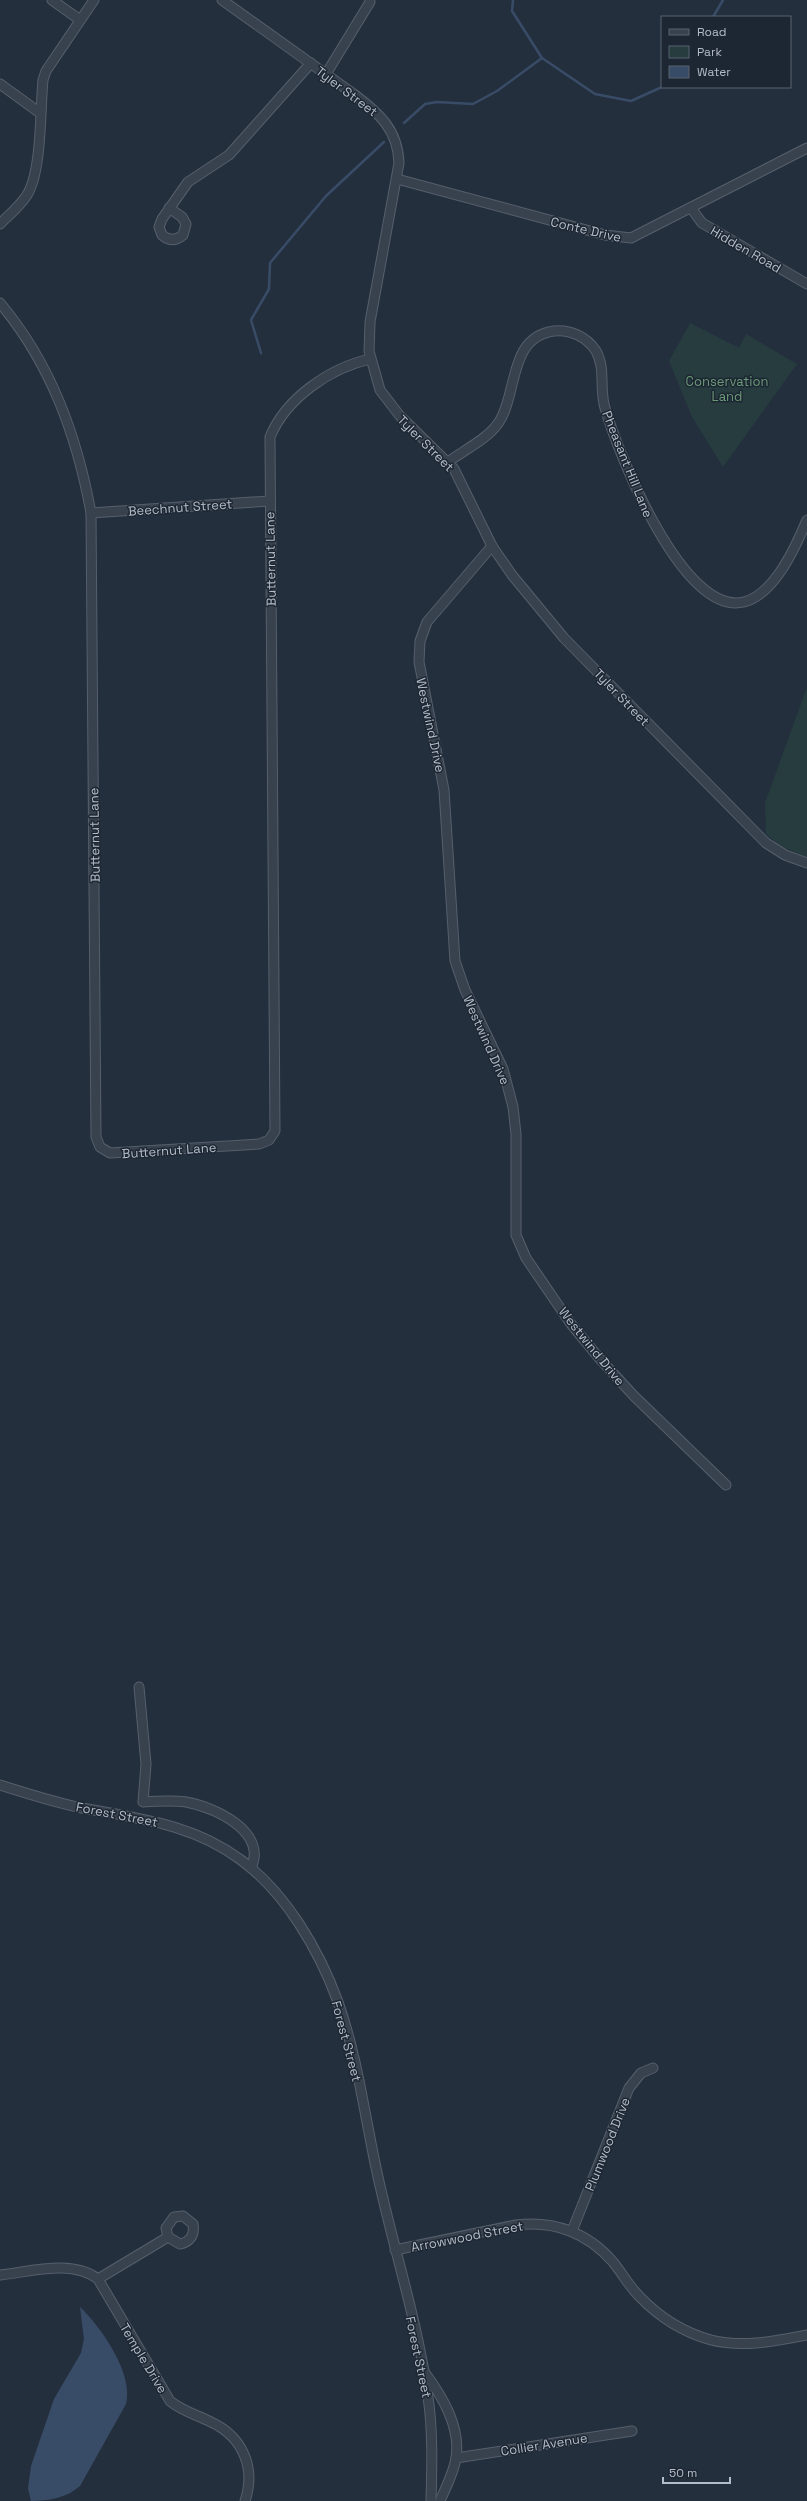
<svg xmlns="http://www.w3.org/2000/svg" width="807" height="2501" font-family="'Space Grotesk',sans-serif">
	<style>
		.green { fill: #263c3f }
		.water { fill: #394c67 }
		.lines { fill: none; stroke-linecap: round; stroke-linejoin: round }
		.stream { stroke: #394c67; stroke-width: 2.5 }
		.minor-casing { stroke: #565f6c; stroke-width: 11 }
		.minor { stroke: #38414e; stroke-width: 9 }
		.labels { text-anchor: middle; stroke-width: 3; stroke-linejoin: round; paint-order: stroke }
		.street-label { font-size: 13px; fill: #b4bcc9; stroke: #1d2633 }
		.park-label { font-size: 13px; fill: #6b9a76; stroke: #1d2633 }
	</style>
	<rect width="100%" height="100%" fill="#242f3e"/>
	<g class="green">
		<path d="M 690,323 L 739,348 L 746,334 L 797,364 L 723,467 L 692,417 L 669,361 Z"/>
		<path d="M 807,687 L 807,858 L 779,845 L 766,834 L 765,803 Z"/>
	</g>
	<path class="water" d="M 80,2307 C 101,2327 134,2374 126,2404 L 80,2486 C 67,2498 47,2501 31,2501 L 28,2488 L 31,2466 L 54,2399 L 81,2353 L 84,2339 Z"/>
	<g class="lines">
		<g class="stream">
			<path d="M 513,0 L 512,11 L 542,58 L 595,94 L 631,101 L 662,87"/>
			<path d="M 713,17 L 723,0"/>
			<path d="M 404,123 L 425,104 L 437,102 L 473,104 L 497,91 L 542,58"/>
			<path d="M 261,353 L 251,320 L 269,289 L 270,263 L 326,196 L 384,142"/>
		</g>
		<g class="minor-casing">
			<g id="minor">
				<path d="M 52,0 L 80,20"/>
				<path d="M 222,0 L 355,95 C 379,113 398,130 399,163 L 370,322 L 369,351 L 380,390 L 400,416 L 454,469 L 492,546 L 512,575 L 564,638 L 766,843 L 785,855 L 807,863"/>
				<path d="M 326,74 L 370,2"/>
				<path d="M 0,84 L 40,113"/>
				<path d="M 397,179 L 605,235 L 631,238 L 807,148"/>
				<path d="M 169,208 L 182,217 L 186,224 L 183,235 C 176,241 169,241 162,235 L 159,227 L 162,219 L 188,182 L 229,155 L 311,63"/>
				<path d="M 691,208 L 702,223 L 807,284"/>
				<path d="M 0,224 C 9,215 20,206 27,195 C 42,171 40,110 43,80 L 46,71 L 94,0"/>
				<path d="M 0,303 C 51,364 77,436 91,513 L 96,1137 L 100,1147 L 110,1153 L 259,1144 L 269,1140 L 275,1131 L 270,437 C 286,398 330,368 370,359"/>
				<path d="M 448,462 C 464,450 488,439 499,422 C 518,393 508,337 554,331 C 570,329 587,337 596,351 C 606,369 599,389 605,408 C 618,453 683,617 744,602 C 775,594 796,546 807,520"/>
				<path d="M 91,513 L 269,501"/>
				<path d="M 492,546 L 427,622 L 420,641 L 419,662 L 444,790 L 455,961 L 465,990 L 503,1069 L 513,1107 L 516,1134 L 516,1235 L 526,1258 L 571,1324 L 600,1359 L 634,1396 L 726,1485"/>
				<path d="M 139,1687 L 146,1764 L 143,1802 C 157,1801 172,1800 186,1802 C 215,1807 268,1832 251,1868"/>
				<path d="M 0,1785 C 25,1793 51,1801 77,1807 C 135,1818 192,1823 241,1860 C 286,1893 319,1950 338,2002 C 358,2058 365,2119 378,2177 C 394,2250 418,2323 428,2397 C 433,2431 432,2467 431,2501"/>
				<path d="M 572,2231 L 629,2088 L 641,2073 L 653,2068"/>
				<path d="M 395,2250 L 516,2225 C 554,2220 588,2233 613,2262 C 622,2273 629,2286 639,2296 C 659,2317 682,2332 711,2340 C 743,2348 775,2341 807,2335"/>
				<path d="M 0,2275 C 30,2272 72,2259 98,2279 L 170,2401 C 182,2411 197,2415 211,2422 C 243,2437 256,2468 245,2501"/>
				<path d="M 98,2279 L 168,2237 L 180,2244 C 190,2242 195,2235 193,2224 L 183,2216 L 174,2217 L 166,2228 L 168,2237"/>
				<path d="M 425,2373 C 442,2396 461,2427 456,2458 C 454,2472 446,2487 440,2501"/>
				<path d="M 456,2458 L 632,2431"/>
			</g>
		</g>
		<use href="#minor" class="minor"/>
	</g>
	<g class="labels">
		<g class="street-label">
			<text transform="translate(347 91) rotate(37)" y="5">Tyler Street</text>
			<text transform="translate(586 229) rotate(13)" y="5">Conte Drive</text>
			<text transform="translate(746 249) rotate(30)" y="5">Hidden Road</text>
			<text transform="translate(426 443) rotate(45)" y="5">Tyler Street</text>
			<text transform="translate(628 464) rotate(68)" y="5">Pheasant Hill Lane</text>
			<text transform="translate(180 507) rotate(-4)" y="5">Beechnut Street</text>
			<text transform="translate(270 559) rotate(-91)" y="5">Butternut Lane</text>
			<text transform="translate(622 697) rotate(46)" y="5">Tyler Street</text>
			<text transform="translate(431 725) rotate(78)" y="5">Westwind Drive</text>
			<text transform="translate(94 835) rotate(-91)" y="5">Butternut Lane</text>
			<text transform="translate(487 1040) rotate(66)" y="5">Westwind Drive</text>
			<text transform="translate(169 1150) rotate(-4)" y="5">Butternut Lane</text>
			<text transform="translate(592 1346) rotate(51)" y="5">Westwind Drive</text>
			<text transform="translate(117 1814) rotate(11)" y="5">Forest Street</text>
			<text transform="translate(347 2041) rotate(75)" y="5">Forest Street</text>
			<text transform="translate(607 2144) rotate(-68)" y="5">Plumwood Drive</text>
			<text transform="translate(467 2236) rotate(-11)" y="5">Arrowwood Street</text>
			<text transform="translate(419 2357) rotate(78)" y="5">Forest Street</text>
			<text transform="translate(144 2358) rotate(59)" y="5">Temple Drive</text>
			<text transform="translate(544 2444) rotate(-9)" y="5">Collier Avenue</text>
		</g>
		<g class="park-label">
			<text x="727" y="386">Conservation<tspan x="727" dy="15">Land</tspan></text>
		</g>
	</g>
	<rect x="661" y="16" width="130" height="72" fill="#1d2633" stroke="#59626f"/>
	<rect x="669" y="29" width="20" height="6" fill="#38414e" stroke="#59626f"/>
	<text x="697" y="36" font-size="12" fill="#b4bcc9">Road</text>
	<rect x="669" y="46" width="20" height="12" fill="#263c3f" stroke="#59626f"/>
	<text x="697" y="56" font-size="12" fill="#b4bcc9">Park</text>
	<rect x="669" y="66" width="20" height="12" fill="#394c67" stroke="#59626f"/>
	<text x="697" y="76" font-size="12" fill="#b4bcc9">Water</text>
	<path d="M663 2477v6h67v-6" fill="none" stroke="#b4bcc9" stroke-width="2"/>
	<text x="669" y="2477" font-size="12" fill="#b4bcc9" stroke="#1d2633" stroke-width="3" paint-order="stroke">50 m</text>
</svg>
